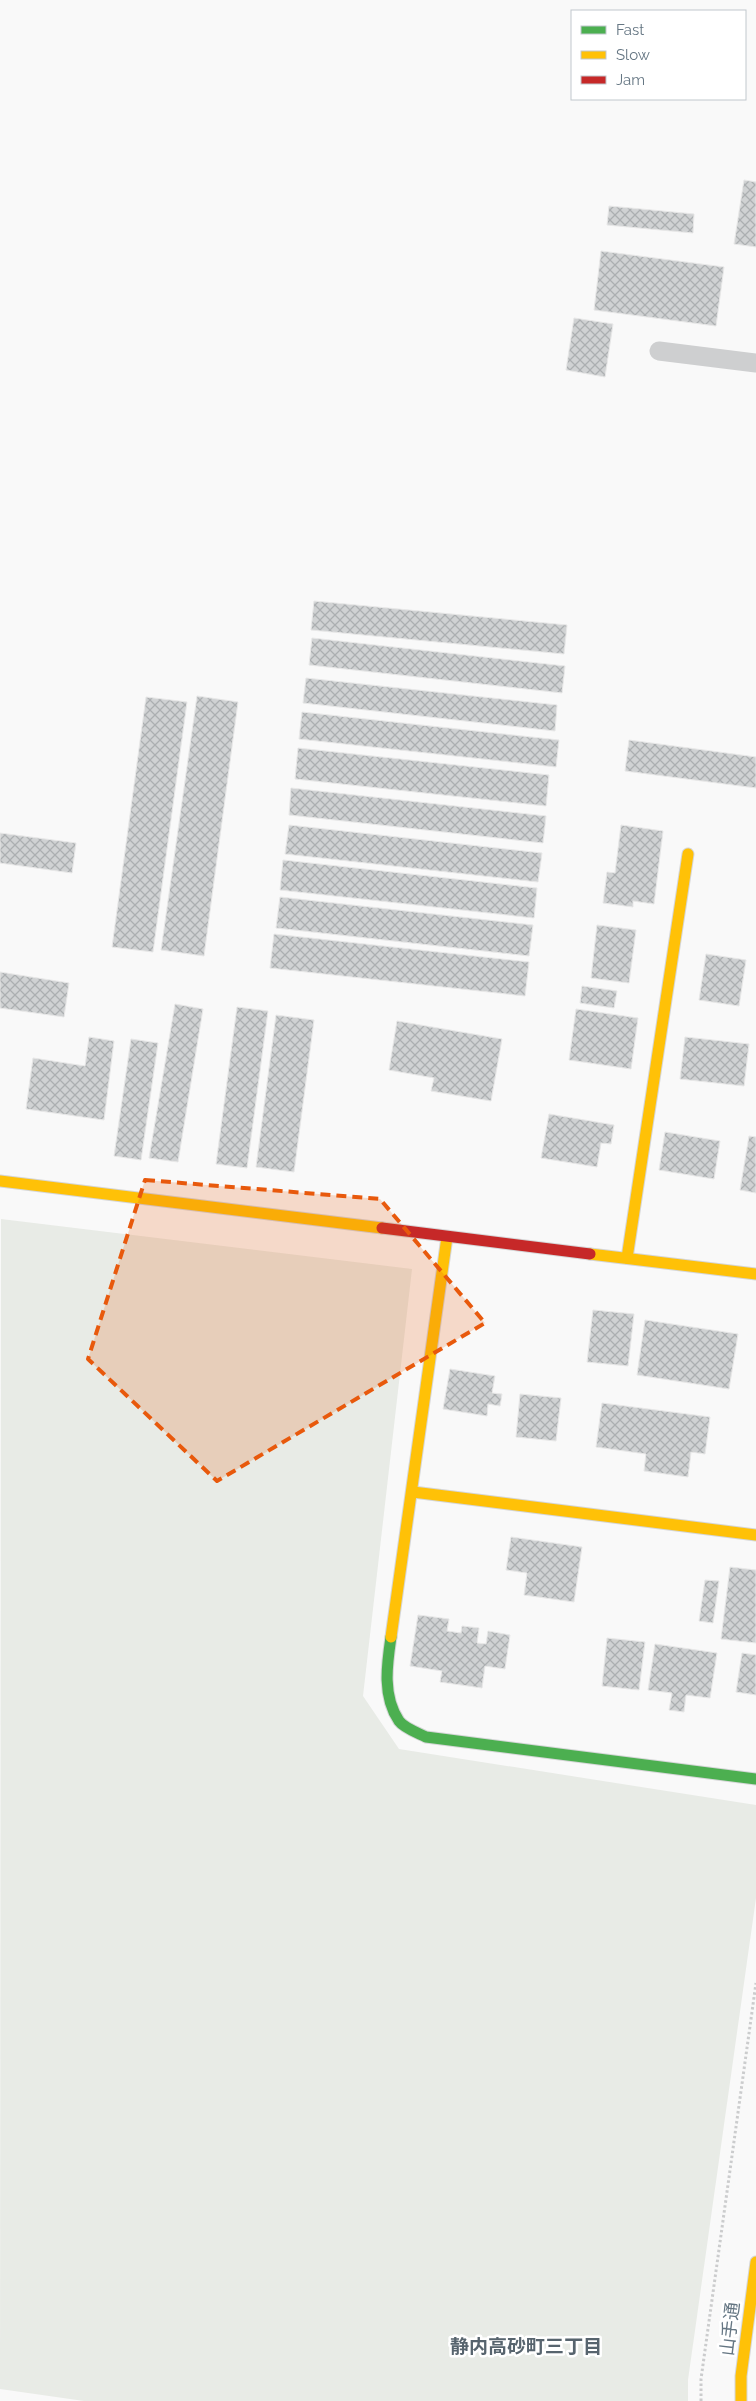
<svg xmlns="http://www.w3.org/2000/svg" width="756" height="2401" font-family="Raleway,'Noto Sans JP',sans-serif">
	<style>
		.grass { fill: #e8ebe6 }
		.building { fill: url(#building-cross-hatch); stroke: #e8e8e8 }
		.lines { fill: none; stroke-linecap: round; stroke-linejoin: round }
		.fast-casing { stroke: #d5d6d7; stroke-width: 13 }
		.slow-casing { stroke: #d5d6d7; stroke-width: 13 }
		.jam-casing { stroke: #d5d6d7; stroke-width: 13 }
		.path { stroke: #cbcccd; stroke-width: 3; stroke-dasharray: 2.5 2.5; stroke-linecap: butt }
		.lane { stroke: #cecfd0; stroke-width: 19 }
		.fast { stroke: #4caf50; stroke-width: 11 }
		.slow { stroke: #ffc107; stroke-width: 11 }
		.jam { stroke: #c62828; stroke-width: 11 }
		.marked { fill: #e8590c; fill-opacity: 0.2; stroke: #e8590c; stroke-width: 4; stroke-dasharray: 10 6; stroke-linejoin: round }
		.labels { text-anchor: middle; stroke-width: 5; stroke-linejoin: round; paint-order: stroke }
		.street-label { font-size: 18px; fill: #657683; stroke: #fff }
		.neighbourhood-label { font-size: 19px; font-weight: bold; fill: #57646e; stroke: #fff }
	</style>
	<defs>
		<pattern id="building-cross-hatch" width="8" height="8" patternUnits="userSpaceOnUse" patternTransform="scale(1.25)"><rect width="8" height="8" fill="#d0d2d3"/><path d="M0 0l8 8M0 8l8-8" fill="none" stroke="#acafb1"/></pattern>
	</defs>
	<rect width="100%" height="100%" fill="#f9f9f9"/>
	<path class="grass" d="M 1,1219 L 412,1269 L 363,1696 L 399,1749 L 756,1805 L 756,1898 L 688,2380 L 688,2401 L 84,2401 L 0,2389 Z"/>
	<g class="building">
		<path d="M 744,180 L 756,182 L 756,247 L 734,244 Z"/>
		<path d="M 609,206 L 694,214 L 693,233 L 607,225 Z"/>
		<path d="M 601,251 L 724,267 L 716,326 L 594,310 Z"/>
		<path d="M 574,318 L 613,324 L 605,377 L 566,370 Z"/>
		<path d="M 314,601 L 567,625 L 564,654 L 311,630 Z"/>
		<path d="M 312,638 L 565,666 L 562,693 L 309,665 Z"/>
		<path d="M 306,678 L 557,705 L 555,731 L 303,703 Z"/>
		<path d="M 197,696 L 238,702 L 204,956 L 161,950 Z"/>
		<path d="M 146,697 L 187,702 L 153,952 L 112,947 Z"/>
		<path d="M 302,712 L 559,740 L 556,767 L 299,739 Z"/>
		<path d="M 629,740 L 756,757 L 756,788 L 625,771 Z"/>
		<path d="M 298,748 L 549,775 L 546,806 L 295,779 Z"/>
		<path d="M 291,788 L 546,816 L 543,843 L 289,815 Z"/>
		<path d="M 289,825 L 542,853 L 538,882 L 285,854 Z"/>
		<path d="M 621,825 L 663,831 L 654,904 L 633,901 L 633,907 L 603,903 L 607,872 L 615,873 Z"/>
		<path d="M 0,833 L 76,843 L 72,873 L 0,863 Z"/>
		<path d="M 283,860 L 537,888 L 534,918 L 280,890 Z"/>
		<path d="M 280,897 L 533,925 L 529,956 L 276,928 Z"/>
		<path d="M 597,925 L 636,930 L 629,983 L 591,978 Z"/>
		<path d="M 274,934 L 529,962 L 525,996 L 270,968 Z"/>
		<path d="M 706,954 L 746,960 L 739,1006 L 699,1000 Z"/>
		<path d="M 0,972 L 69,983 L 64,1017 L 0,1008 Z"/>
		<path d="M 582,986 L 617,991 L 614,1008 L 580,1003 Z"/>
		<path d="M 175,1004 L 203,1009 L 178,1162 L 149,1158 Z"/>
		<path d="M 237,1007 L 268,1011 L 247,1168 L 216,1164 Z"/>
		<path d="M 576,1009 L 638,1018 L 631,1069 L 569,1060 Z"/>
		<path d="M 276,1015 L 314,1020 L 294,1172 L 256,1167 Z"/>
		<path d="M 397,1021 L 502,1039 L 491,1101 L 431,1091 L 434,1078 L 389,1070 Z"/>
		<path d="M 89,1037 L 114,1041 L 104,1120 L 26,1109 L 33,1058 L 85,1066 Z"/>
		<path d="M 685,1037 L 749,1044 L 744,1086 L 680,1079 Z"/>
		<path d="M 131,1039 L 158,1043 L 141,1160 L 114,1156 Z"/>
		<path d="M 549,1114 L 614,1125 L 611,1144 L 601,1143 L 597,1167 L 541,1158 Z"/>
		<path d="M 665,1132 L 720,1141 L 714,1179 L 659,1170 Z"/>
		<path d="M 749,1136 L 756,1137 L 756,1193 L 740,1190 Z"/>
		<path d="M 593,1310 L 634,1314 L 628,1366 L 587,1362 Z"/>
		<path d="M 645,1320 L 738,1334 L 729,1389 L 637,1375 Z"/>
		<path d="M 450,1369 L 495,1376 L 492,1393 L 502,1394 L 500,1406 L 488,1404 L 487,1416 L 443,1409 Z"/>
		<path d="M 520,1394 L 561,1398 L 556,1441 L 516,1437 Z"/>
		<path d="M 602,1403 L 710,1417 L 705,1454 L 691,1452 L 688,1477 L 644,1471 L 646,1454 L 596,1447 Z"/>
		<path d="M 511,1537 L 582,1547 L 574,1602 L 524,1595 L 527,1573 L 506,1570 Z"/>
		<path d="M 730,1567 L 756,1570 L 756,1643 L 721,1639 Z"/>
		<path d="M 705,1580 L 719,1581 L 713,1623 L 699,1621 Z"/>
		<path d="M 418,1615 L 449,1619 L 447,1631 L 461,1633 L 462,1626 L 479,1628 L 477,1643 L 486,1644 L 488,1631 L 510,1635 L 505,1669 L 485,1666 L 482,1688 L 440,1682 L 442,1671 L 410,1666 Z"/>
		<path d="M 607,1638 L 645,1642 L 639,1690 L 602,1686 Z"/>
		<path d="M 655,1644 L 717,1653 L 710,1698 L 686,1695 L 684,1712 L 669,1710 L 672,1693 L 648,1690 Z"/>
		<path d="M 742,1653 L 756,1655 L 756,1695 L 736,1692 Z"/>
	</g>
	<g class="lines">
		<g class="fast-casing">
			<path id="fast" d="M 391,1637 C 387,1664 382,1696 399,1721 C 404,1728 418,1733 426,1737 L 756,1779"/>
		</g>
		<g class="slow-casing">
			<g id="slow">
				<path d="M 0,1181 L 382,1228"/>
				<path d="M 590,1254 L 756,1274"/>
				<path d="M 627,1258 L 688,854"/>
				<path d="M 413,1492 L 756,1535"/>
				<path d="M 391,1637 L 447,1237"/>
				<path d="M 741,2401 L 741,2376 L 756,2262"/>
			</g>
		</g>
		<g class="jam-casing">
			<path id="jam" d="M 382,1228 L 590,1254"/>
		</g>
		<path class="path" d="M 701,2401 L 701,2379 L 756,1983"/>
		<path class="lane" d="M 659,351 L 756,363"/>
		<use href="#fast" class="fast"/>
		<use href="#slow" class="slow"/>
		<use href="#jam" class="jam"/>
	</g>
	<path class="marked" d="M 145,1180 L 380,1199 L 485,1323 L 217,1481 L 88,1359 Z"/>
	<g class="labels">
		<g class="street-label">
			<text transform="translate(730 2329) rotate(-83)" y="6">山手通</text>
		</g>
		<g class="neighbourhood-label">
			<text x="526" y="2353">静内高砂町三丁目</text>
		</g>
	</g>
	<rect x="571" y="10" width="175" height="90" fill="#ffffff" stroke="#c1c8cd"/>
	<rect x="581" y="26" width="25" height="8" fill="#4caf50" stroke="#c1c8cd"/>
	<text x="616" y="35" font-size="15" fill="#657683">Fast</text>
	<rect x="581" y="51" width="25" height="8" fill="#ffc107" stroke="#c1c8cd"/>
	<text x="616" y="60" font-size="15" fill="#657683">Slow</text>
	<rect x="581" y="76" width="25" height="8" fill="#c62828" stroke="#c1c8cd"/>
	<text x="616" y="85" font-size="15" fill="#657683">Jam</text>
</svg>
